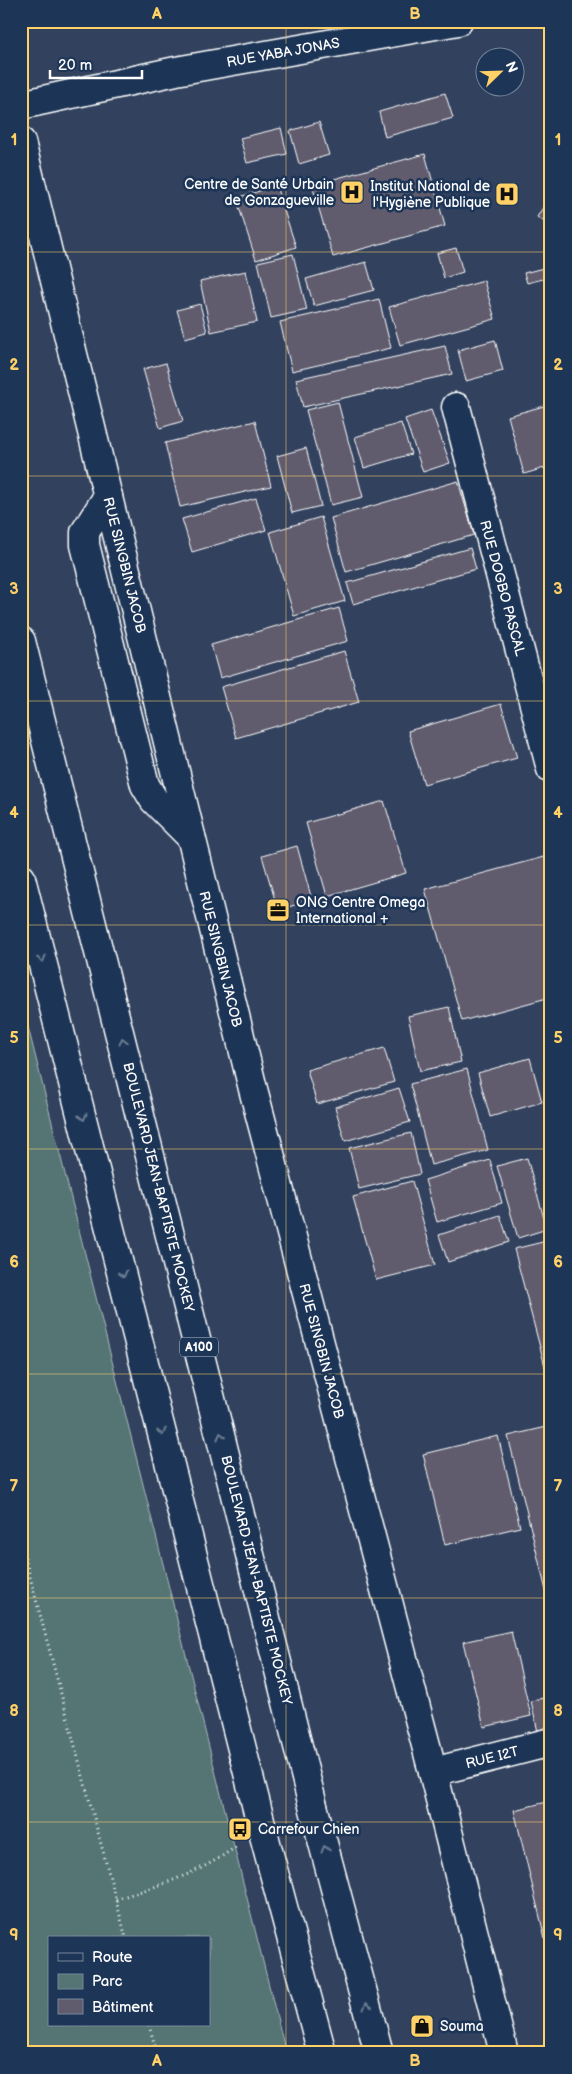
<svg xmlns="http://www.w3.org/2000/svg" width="572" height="2074" font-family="'Balsamiq Sans',sans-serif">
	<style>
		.green { fill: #547574; stroke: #aababa; fill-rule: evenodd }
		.building { fill: #605c6e; stroke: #fff }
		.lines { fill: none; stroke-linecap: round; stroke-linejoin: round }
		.minor-casing { stroke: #fff; stroke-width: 31 }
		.highway-casing { stroke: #fff; stroke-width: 31 }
		.path { stroke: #fff; stroke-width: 3; stroke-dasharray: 1 4; stroke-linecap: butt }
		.minor { stroke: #1d3557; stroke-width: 28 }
		.highway { stroke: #1d3557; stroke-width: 28 }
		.oneway { stroke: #6c7c92 }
		.grid { fill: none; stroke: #ffd166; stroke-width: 1; stroke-opacity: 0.55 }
		.labels { text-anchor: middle; stroke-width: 5; stroke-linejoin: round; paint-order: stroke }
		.shield { fill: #1d3557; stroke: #bbc2cd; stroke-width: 1 }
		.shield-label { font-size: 12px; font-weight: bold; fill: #fff }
		.street-label { font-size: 14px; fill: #fff; stroke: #1d3557 }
		.poi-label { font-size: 14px; fill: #fff; stroke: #1d3557; text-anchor: start }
		.neatline { fill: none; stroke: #ffd166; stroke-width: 2 }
		.grid-label { font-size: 16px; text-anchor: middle; font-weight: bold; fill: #ffd166 }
	</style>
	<rect width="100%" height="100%" fill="#31415e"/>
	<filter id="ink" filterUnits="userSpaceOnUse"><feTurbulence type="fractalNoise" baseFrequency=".02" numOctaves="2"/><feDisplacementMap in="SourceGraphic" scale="10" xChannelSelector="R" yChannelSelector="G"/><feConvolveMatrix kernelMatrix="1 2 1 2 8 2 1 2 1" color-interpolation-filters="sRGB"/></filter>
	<g filter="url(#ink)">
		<path class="green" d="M 21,999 L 286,2053 L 21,2053 ZM 49,1938 L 209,1938 L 209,2025 L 49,2025 Z"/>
		<g class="building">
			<path d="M 445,93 L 453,118 L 385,137 L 379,112 Z"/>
			<path d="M 319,122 L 329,155 L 299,164 L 290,131 Z"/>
			<path d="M 281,128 L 287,154 L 247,163 L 240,138 Z"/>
			<path d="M 425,154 L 445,226 L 333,257 L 312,185 Z"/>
			<path d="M 276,186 L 296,247 L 256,260 L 236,198 Z"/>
			<path d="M 551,195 L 551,226 L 537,217 Z"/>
			<path d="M 456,248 L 463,272 L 444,278 L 437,253 Z"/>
			<path d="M 293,254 L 307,310 L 271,318 L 258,262 Z"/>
			<path d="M 366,262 L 374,290 L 314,306 L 306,279 Z"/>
			<path d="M 551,266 L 551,277 L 527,283 L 524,273 Z"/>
			<path d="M 246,271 L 257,322 L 211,332 L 200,281 Z"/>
			<path d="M 484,281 L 495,319 L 400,345 L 389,307 Z"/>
			<path d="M 379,299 L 391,348 L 292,371 L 280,322 Z"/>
			<path d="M 200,304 L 207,332 L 185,338 L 177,310 Z"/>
			<path d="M 495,340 L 503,371 L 466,381 L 458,350 Z"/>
			<path d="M 445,346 L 452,374 L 303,407 L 296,379 Z"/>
			<path d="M 166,363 L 183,421 L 160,428 L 143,369 Z"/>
			<path d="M 338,402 L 363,497 L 331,505 L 306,410 Z"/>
			<path d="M 551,404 L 551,466 L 524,474 L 508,416 Z"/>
			<path d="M 431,410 L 450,463 L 423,472 L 405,419 Z"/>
			<path d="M 255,421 L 271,486 L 180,507 L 165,443 Z"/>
			<path d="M 401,423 L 411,454 L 364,468 L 355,437 Z"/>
			<path d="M 306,448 L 321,506 L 292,513 L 277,456 Z"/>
			<path d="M 458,481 L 474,535 L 346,572 L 331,518 Z"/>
			<path d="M 256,498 L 266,530 L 192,552 L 182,519 Z"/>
			<path d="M 321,517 L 345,601 L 294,616 L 270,532 Z"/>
			<path d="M 470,548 L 476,569 L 353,604 L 347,583 Z"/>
			<path d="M 339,608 L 348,641 L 220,678 L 211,645 Z"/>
			<path d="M 344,651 L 359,702 L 236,738 L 221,687 Z"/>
			<path d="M 501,704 L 517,758 L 424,784 L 408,731 Z"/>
			<path d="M 384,801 L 406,873 L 327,896 L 306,823 Z"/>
			<path d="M 297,846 L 312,900 L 278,910 L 262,856 Z"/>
			<path d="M 551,855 L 551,997 L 462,1021 L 425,889 Z"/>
			<path d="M 449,1007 L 461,1062 L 420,1071 L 408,1016 Z"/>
			<path d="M 384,1048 L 394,1082 L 317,1104 L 307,1070 Z"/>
			<path d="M 530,1058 L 542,1102 L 490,1117 L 478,1073 Z"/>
			<path d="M 467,1069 L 488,1150 L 431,1165 L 410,1084 Z"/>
			<path d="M 399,1088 L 410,1122 L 345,1141 L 335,1107 Z"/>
			<path d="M 411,1133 L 420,1174 L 359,1189 L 349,1148 Z"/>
			<path d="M 527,1158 L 547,1229 L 518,1238 L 497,1166 Z"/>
			<path d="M 490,1160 L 502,1203 L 437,1222 L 425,1180 Z"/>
			<path d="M 412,1181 L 435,1265 L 376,1280 L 353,1197 Z"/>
			<path d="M 500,1215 L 509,1242 L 448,1262 L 439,1235 Z"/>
			<path d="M 551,1240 L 551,1389 L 514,1249 Z"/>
			<path d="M 551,1426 L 551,1611 L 508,1436 Z"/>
			<path d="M 498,1436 L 520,1527 L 445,1545 L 423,1454 Z"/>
			<path d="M 511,1631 L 531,1716 L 484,1727 L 463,1642 Z"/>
			<path d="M 551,1696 L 551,1729 L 538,1732 L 531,1701 Z"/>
			<path d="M 551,1801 L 551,1963 L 514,1810 Z"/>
		</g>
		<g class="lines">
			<g class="minor-casing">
				<g id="minor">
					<path d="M 21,105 L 176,71 L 458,21"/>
					<path d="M 21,142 L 253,1089 L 433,1772 L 504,2053"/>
					<path d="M 456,407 L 551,769"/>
					<path d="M 108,496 L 85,532 L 85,545 L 145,785 L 154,800 L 191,837"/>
					<path d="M 433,1772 L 551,1742"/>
				</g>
			</g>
			<g class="highway-casing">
				<g id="highway">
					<path d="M 21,641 L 312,1802 L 379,2053"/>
					<path d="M 21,878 L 262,1828 L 322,2053"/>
				</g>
			</g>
			<g class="path">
				<path d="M 21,1543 L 126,1938"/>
				<path d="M 116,1899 C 161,1885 199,1874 237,1846"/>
				<path d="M 149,2025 L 157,2053"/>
			</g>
			<use href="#minor" class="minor"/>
			<use href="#highway" class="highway"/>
		</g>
		<defs><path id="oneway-chevron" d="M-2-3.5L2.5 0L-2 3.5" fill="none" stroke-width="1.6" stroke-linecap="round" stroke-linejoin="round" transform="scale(1.25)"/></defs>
		<g class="oneway">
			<use href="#oneway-chevron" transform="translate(42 959) rotate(76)"/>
			<use href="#oneway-chevron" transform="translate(123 1041) rotate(-104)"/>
			<use href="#oneway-chevron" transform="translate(83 1117) rotate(76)"/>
			<use href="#oneway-chevron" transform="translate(123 1274) rotate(76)"/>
			<use href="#oneway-chevron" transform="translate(162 1432) rotate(76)"/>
			<use href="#oneway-chevron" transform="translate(221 1436) rotate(-104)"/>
			<use href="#oneway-chevron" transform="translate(325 1849) rotate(-105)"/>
			<use href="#oneway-chevron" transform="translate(367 2006) rotate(-105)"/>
		</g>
	</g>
	<path class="grid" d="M 286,21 L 286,2053M 21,252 L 551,252M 21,476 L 551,476M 21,701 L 551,701M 21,925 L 551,925M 21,1149 L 551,1149M 21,1374 L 551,1374M 21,1598 L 551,1598M 21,1822 L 551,1822"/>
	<defs>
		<g id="hospital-square" transform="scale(1.25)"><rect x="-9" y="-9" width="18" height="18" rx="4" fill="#ffd166" stroke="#1d3557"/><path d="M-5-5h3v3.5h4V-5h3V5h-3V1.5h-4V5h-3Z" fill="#111"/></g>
		<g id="office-square" transform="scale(1.25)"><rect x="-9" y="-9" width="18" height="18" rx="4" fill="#ffd166" stroke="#1d3557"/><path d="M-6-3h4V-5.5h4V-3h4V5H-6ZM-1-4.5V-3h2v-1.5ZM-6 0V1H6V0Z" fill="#111"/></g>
		<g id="bus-square" transform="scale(1.25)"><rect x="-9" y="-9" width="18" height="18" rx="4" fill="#ffd166" stroke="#1d3557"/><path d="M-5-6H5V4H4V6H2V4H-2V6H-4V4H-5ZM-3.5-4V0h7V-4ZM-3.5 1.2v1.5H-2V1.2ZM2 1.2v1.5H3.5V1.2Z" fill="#111"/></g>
		<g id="shop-square" transform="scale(1.25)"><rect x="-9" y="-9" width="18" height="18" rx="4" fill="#ffd166" stroke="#1d3557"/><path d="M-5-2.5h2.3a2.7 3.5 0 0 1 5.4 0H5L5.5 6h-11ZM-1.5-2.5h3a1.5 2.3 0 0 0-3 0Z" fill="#111"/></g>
	</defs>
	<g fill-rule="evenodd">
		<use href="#hospital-square" x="352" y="192"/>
		<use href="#hospital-square" x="507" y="194"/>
		<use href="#office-square" x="278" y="910"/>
		<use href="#bus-square" x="240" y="1829"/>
		<use href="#shop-square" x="422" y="2026"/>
	</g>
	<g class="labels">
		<rect class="shield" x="180" y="1337.5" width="38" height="19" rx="4"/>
		<g class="shield-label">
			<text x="199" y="1351">A100</text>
		</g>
		<g class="street-label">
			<text transform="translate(283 52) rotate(-10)" y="5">RUE YABA JONAS</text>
			<text transform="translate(125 565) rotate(76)" y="5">RUE SINGBIN JACOB</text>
			<text transform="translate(503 588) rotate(75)" y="5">RUE DOGBO PASCAL</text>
			<text transform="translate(221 959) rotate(76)" y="5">RUE SINGBIN JACOB</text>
			<text transform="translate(159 1187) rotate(76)" y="5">BOULEVARD JEAN-BAPTISTE MOCKEY</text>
			<text transform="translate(322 1351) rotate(75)" y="5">RUE SINGBIN JACOB</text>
			<text transform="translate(257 1580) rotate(76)" y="5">BOULEVARD JEAN-BAPTISTE MOCKEY</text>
			<text transform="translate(492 1757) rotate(-14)" y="5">RUE I2T</text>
		</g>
		<g class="poi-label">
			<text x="334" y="189" text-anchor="end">Centre de Santé Urbain<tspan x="334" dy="16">de Gonzagueville</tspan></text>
			<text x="490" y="191" text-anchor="end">Institut National de<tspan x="490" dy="16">l'Hygiène Publique</tspan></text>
			<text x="296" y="907">ONG Centre Omega<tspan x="296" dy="16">International +</tspan></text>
			<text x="258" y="1834">Carrefour Chien</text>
			<text x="440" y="2031">Souma</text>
		</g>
	</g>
	<rect width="572" height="2074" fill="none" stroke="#1d3557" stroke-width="55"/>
	<rect x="48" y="1936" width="162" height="90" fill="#1d3557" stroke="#77869a"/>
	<rect x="58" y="1953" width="25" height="8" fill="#1d3557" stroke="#77869a"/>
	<text x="92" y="1962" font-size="15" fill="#ffffff">Route</text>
	<rect x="58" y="1974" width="25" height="15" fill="#547574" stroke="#77869a"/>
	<text x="92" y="1986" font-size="15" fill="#ffffff">Parc</text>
	<rect x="58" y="1999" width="25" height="15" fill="#605c6e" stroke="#77869a"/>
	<text x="92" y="2012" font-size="15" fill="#ffffff">Bâtiment</text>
	<g transform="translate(500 72) rotate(67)"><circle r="24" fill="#1d3557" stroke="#77869a"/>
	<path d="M0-4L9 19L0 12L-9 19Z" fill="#ffd166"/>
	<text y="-8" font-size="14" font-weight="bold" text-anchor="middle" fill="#ffffff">N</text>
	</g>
	<path d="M50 70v8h92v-8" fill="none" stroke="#ffffff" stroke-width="2.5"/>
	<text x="58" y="70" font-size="15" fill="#ffffff" stroke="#1d3557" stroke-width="4" paint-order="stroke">20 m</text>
	<rect x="28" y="28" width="516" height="2018" class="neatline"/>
	<g class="grid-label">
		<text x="157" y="19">A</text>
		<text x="415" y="19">B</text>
		<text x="14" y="145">1</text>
		<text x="558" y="145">1</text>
		<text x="14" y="370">2</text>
		<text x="558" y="370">2</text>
		<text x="14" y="594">3</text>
		<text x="558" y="594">3</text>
		<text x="14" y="818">4</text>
		<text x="558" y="818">4</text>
		<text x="14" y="1043">5</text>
		<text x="558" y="1043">5</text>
		<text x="14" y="1267">6</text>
		<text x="558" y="1267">6</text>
		<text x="14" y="1491">7</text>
		<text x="558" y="1491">7</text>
		<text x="14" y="1716">8</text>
		<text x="558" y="1716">8</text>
		<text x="14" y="1940">9</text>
		<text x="558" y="1940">9</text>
		<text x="157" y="2066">A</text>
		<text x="415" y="2066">B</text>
	</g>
</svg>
